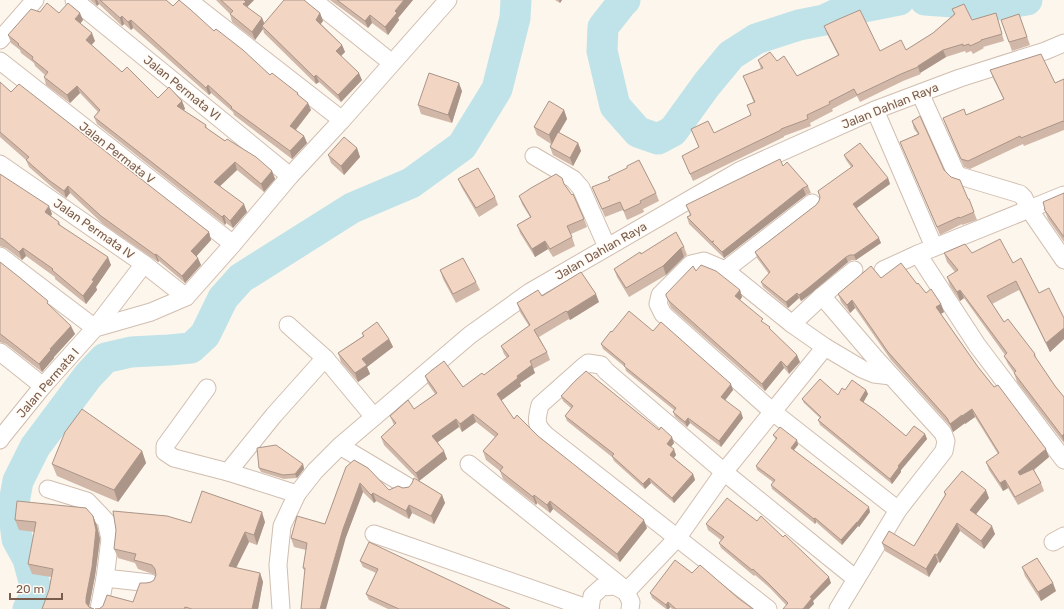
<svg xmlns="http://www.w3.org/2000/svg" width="1064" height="609" font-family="Rubik,sans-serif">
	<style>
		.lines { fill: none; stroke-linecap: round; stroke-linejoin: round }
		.river { stroke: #bfe3e8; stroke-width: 31 }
		.minor-casing { stroke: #d1beb0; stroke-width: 19 }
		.minor { stroke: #fff; stroke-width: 17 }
		.wall { fill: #d1b7a8 }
		.shaded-wall { fill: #aa9588 }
		.building { fill: #f3d5c3; stroke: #aa9588 }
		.labels { text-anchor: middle; stroke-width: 3; stroke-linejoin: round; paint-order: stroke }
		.street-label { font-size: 12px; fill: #7a5c4d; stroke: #fffaf3 }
	</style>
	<rect width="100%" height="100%" fill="#fdf6ec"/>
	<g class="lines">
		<g class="river">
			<path d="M 625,0 L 622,3 L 603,27 L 602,51 L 615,106 L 638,132 L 658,139 L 673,131 L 707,84 L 731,55 L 756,39 L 799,25 L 824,20 L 843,11 L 899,0"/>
			<path d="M 925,0 L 996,5 L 1027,0"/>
			<path d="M 28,609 L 37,593 L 28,559 L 17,539 L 13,508 L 18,481 L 35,447 L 88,376 L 105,358 L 131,352 L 169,350 L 191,348 L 205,335 L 223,298 L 241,278 L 352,208 L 411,183 L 462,146 L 497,89 L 515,18 L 516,0"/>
		</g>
		<g class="minor-casing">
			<g id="minor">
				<path d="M 74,0 L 290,176"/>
				<path d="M 188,0 L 342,120"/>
				<path d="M 313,0 L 392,63"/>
				<path d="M 0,40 L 35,0"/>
				<path d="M 0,61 L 233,244"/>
				<path d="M 920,93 L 956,173 L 960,176 L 1020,194 L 1024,198 L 1029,209 L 1064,260"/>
				<path d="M 875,110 L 934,247"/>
				<path d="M 534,156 L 573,179 L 581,188 L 607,247"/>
				<path d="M 0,164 L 144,264 L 186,297"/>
				<path d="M 1064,195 L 918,254 L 923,262 L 977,345 L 1064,460"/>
				<path d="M 0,256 L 95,328 L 144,264"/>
				<path d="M 725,270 L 812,203"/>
				<path d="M 883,270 L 918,254"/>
				<path d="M 822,296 L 876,359 L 943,433 L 946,441 L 944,451 L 898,510 L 838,609"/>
				<path d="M 792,324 L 822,296 L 854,270"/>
				<path d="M 288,325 L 325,358 L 374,417"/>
				<path d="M 0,352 L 43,386"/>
				<path d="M 891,376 L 874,374 L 862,369 L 825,347 L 792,324 L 725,270 L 704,261 L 691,264 L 660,295 L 658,304 L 663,314 L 773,412 L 898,510"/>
				<path d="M 207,388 L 165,446 L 165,452 L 174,458 L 228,472 L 297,494"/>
				<path d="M 0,440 L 1,438 L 43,386 L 95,328 L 151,312 L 186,297 L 233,244 L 290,176 L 342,120 L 448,0"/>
				<path d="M 340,446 L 407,486"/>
				<path d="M 469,464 L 627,591"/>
				<path d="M 228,472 L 274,415 L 325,358"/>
				<path d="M 48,489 L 87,501 L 106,521 L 110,539 L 105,578 L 99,609"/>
				<path d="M 374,534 L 590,609"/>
				<path d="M 1053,542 L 1064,536"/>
				<path d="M 105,578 L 150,583"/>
				<path d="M 626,592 L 678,537 L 724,472 L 825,347"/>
				<path d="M 281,609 L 278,565 L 282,526 L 297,494 L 315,471 L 340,446 L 470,335 L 530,292 L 739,171 L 875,110 L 960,78 L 1045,51 L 1064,43"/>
				<path d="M 590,609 L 592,596 L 602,587 L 615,586 L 626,592 L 631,602 L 630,609"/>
				<path d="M 768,609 L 547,436 C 535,425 536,421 540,405 L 584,366 L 588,363 L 601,365 L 606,371 L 724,472 L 856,579"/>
			</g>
		</g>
		<use href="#minor" class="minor"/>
	</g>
	<g class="wall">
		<path d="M 90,0 L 166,0 L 173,6 L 214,31 L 270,75 L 298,93 L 299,96 L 311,110 L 296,130 L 304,136 L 307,143 L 292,159 L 234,115 L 233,112 L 211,93 L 209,95 L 133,28 L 131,30 L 124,24 L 122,26 L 99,4 L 97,6 Z"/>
		<path d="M 216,0 L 254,0 L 247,7 L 248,8 L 262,18 L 264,23 L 320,13 L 323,21 L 321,24 L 342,45 L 345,52 L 341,56 L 362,80 L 341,102 L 319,82 L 316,84 L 264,33 L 263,29 L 255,40 L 232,22 L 230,14 Z"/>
		<path d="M 330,0 L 413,0 L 398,18 L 399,20 L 388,35 L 372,23 L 368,28 Z"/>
		<path d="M 555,0 L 562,0 L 560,3 Z"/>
		<path d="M 952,9 L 972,20 L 996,13 L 1004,41 L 983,47 L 984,48 L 973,54 L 971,51 L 966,53 L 965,51 L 946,57 L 920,73 L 921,74 L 903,81 L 860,102 L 857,96 L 832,109 L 833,111 L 810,123 L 811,126 L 784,136 L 784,137 L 693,181 L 682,156 L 699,148 L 691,129 L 714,133 L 751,115 L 754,103 L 743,76 L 761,69 L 758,60 L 777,61 L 797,76 L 838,55 L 827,34 L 824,26 L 880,51 L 906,50 L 933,33 L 954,14 Z"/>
		<path d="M 40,12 L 59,13 L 83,20 L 80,24 L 95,41 L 91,45 L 122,72 L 158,98 L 182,101 L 185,109 L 183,110 L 206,125 L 207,129 L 272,171 L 275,179 L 264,192 L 237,170 L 220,186 L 247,212 L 233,228 L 226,223 L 225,225 L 97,124 L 94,117 L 98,112 L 80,93 L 70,103 L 46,85 L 44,77 L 45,75 L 35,66 L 34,63 L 21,53 L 20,50 L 11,43 L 8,35 Z"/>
		<path d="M 1019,14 L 1030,45 L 1012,51 L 1001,20 Z"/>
		<path d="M 990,70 L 1055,83 L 1064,79 L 1064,130 L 1024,146 L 1023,144 L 970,169 L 964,167 L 946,126 L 943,118 L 966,115 L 1004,100 L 993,78 Z"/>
		<path d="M 0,82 L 11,92 L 209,232 L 211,240 L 196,256 L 201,265 L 185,283 L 159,261 L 158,262 L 103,224 L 70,193 L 66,198 L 53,188 L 29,167 L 26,160 L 0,137 Z"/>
		<path d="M 462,91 L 452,123 L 421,114 L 418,105 Z"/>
		<path d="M 564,110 L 567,119 L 559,133 L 578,143 L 581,151 L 573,166 L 553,155 L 550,147 L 551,144 L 537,135 L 534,127 Z"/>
		<path d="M 912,121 L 944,170 L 968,199 L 969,199 L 977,220 L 962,225 L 962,224 L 940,235 L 900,142 L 918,134 L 914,129 Z"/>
		<path d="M 357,148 L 360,157 L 344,175 L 331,163 L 328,155 Z"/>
		<path d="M 844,155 L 888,178 L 890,184 L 857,208 L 881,243 L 856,260 L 852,260 L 848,262 L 809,295 L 801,301 L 799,298 L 788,308 L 763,287 L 761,282 L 769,274 L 757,258 L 755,252 L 816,205 L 851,167 L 846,160 Z"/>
		<path d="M 783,166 L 808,186 L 811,193 L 806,195 L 724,258 L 689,224 L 687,217 L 690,215 L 686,205 Z"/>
		<path d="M 0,174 L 52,214 L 51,216 L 59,222 L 61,226 L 111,265 L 96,287 L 97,290 L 86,304 L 55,279 L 55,277 L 26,256 L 22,260 L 6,248 L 0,246 Z"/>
		<path d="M 562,178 L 565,186 L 584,219 L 587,227 L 571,234 L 575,246 L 553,257 L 548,249 L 535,257 L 520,233 L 517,225 L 530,217 L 522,204 L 519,196 Z"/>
		<path d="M 458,179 L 495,197 L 498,205 L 479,217 L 462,188 Z"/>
		<path d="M 592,187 L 656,193 L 659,201 L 643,209 L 644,212 L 627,220 L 623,210 L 605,217 Z"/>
		<path d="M 1064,193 L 1064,242 L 1048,219 L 1044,209 Z"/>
		<path d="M 684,247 L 687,255 L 684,257 L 666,275 L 629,297 L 617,277 L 614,269 L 641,254 Z"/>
		<path d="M 944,253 L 972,253 L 1013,263 L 1039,293 L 1064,318 L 1064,339 L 1050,352 L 1019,290 L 992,304 L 1004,322 L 1035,354 L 1037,360 L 1055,386 L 1064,397 L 1064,443 L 1017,382 L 1014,373 L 1008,364 L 1004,356 L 1005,355 L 964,298 L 960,301 L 950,286 L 947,277 L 955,272 L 947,262 Z"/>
		<path d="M 0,262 L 49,305 L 75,334 L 54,357 L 54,358 L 42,372 L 6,344 L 0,342 Z"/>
		<path d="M 440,270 L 476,282 L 480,290 L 456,303 L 443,279 Z"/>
		<path d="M 696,271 L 740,290 L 742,297 L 740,300 L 770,330 L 800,362 L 789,374 L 784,368 L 765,391 L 671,308 L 666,296 Z"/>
		<path d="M 881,278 L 917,284 L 926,293 L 941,304 L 944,312 L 941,314 L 978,367 L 994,387 L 1049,457 L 1034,470 L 1041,483 L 1044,491 L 1018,505 L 1008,488 L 1003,491 L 989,470 L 986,462 L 998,454 L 975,417 L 965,424 L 965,423 L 953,432 L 950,426 L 891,360 L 855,308 L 850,313 L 841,302 L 838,294 Z"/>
		<path d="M 542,296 L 599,302 L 570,320 L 569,319 L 539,337 L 547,352 L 550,360 L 533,369 L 535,373 L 520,383 L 521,386 L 501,401 L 514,419 L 538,436 L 647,528 L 620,562 L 553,509 L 550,513 L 537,503 L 536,505 L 503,479 L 500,471 L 486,460 L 483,451 L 495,437 L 476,422 L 462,432 L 459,427 L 438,442 L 447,459 L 419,481 L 442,495 L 445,503 L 434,524 L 412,513 L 409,519 L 376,501 L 374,503 L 363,492 L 346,537 L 304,570 L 303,568 L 306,550 L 294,547 L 291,538 L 325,524 L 346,467 L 389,490 L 409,487 L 419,481 L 384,445 L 381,437 L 394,425 L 390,416 L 414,409 L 435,394 L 428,384 L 425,376 L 463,387 L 484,375 L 507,358 L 504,354 L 501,346 L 529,326 L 520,312 L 517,303 Z"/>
		<path d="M 653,331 L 733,390 L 725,400 L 743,418 L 721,447 L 690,423 L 687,427 L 675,417 L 673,412 L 674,410 L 626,371 L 625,367 L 603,349 L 601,344 L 612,332 Z"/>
		<path d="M 362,333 L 389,339 L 393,347 L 367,367 L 370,374 L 358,382 L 341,362 L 338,353 L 363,336 Z"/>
		<path d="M 845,390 L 866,390 L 868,394 L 863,402 L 906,436 L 925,434 L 927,439 L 901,470 L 901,472 L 892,484 L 820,425 L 818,420 L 820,418 L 804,403 L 802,399 L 838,395 Z"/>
		<path d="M 561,396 L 674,443 L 671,447 L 676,455 L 674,458 L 693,474 L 695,480 L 674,503 L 651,483 L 645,489 L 614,461 L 612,457 L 567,421 L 565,416 L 571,408 L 563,401 Z"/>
		<path d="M 773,435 L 797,440 L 798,445 L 794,450 L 870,512 L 859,527 L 858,526 L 842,545 L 816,522 L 815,524 L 772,489 L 771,485 L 773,482 L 757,470 L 756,466 L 776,440 Z"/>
		<path d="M 142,451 L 146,463 L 118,502 L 57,476 L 52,464 Z"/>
		<path d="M 303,464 L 304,469 L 297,478 L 284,479 L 261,472 L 259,468 Z"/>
		<path d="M 944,492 L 989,498 L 976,514 L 995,534 L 984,549 L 960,531 L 940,563 L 938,562 L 929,577 L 885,551 L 882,543 L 914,546 L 945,496 Z"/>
		<path d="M 93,516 L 97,526 L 100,539 L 95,576 L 89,607 L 49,590 L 51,577 L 32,574 L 28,564 L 35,532 L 19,530 L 15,520 Z"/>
		<path d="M 265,522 L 257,545 L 249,542 L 236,568 L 260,573 L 263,582 L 258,609 L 95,609 L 133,602 L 146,583 L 151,582 L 154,580 L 156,575 L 138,569 L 135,563 L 118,558 L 114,549 L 191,523 Z"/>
		<path d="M 706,524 L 831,583 L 813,601 L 814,604 L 786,605 L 770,588 L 755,575 L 754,576 L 721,548 L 719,543 L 721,540 L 708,530 Z"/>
		<path d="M 360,561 L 510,609 L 388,609 L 369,600 L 366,594 L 376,573 L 363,567 Z"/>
		<path d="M 1022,567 L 1056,591 L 1041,601 L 1025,576 Z"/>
		<path d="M 692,573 L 738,598 L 753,609 L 672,609 L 670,607 L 669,609 L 666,609 L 652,598 L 650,593 Z"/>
	</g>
	<g class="shaded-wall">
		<path d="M 95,0 L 97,0 L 99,4 L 97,6 Z"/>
		<path d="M 244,0 L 254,0 L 247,7 L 248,9 L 243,4 Z"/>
		<path d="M 404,0 L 413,0 L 398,18 L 399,20 L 388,35 L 385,27 L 395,11 Z"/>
		<path d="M 559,0 L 562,0 L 560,3 Z"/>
		<path d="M 80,13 L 83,20 L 77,27 L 75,19 Z"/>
		<path d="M 320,13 L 323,21 L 318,27 L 316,20 Z"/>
		<path d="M 370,15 L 372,23 L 368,28 L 365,21 Z"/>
		<path d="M 122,16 L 124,24 L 122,26 L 120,18 Z"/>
		<path d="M 262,18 L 265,25 L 262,26 L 263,29 L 255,40 L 252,32 Z"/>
		<path d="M 131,20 L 133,28 L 131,30 L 128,22 Z"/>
		<path d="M 92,33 L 95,41 L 89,48 L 86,40 Z"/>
		<path d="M 342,45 L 345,52 L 339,58 L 336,51 Z"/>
		<path d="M 943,50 L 946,57 L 920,73 L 918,66 Z"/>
		<path d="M 359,73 L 362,80 L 341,102 L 338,95 Z"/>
		<path d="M 316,75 L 319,82 L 316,84 L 314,77 Z"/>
		<path d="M 459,83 L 462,91 L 452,123 L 448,115 Z"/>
		<path d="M 208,85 L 211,93 L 209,95 L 206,88 Z"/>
		<path d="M 77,86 L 80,93 L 70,103 L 67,95 Z"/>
		<path d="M 182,101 L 185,109 L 180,114 L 177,106 Z"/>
		<path d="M 308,103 L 311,110 L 293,133 L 290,126 Z"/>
		<path d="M 564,110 L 567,119 L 552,144 L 549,135 Z"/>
		<path d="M 304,136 L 307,143 L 292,159 L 290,151 Z"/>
		<path d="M 578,143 L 581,151 L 573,166 L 570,158 Z"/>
		<path d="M 357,148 L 360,157 L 344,175 L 341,166 Z"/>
		<path d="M 235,162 L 237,170 L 217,189 L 214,182 Z"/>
		<path d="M 272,171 L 275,179 L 264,192 L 261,184 Z"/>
		<path d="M 888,178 L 890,184 L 855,209 L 853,204 Z"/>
		<path d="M 68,186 L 70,193 L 66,198 L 64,191 Z"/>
		<path d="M 803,188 L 806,195 L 724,258 L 722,252 Z"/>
		<path d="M 244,204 L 247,212 L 233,228 L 230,221 Z"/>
		<path d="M 49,206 L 52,214 L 48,220 L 45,212 Z"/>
		<path d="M 224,215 L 226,223 L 225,225 L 222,217 Z"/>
		<path d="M 209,232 L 211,240 L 194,259 L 191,251 Z"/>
		<path d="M 879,238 L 881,243 L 856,260 L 854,255 Z"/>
		<path d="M 545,241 L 548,249 L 535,257 L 532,249 Z"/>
		<path d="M 23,248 L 26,256 L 22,260 L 19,252 Z"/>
		<path d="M 681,248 L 684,257 L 666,275 L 663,266 Z"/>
		<path d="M 156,254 L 159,261 L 158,262 L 155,255 Z"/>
		<path d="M 108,257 L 111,265 L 96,287 L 97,290 L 86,304 L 83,296 L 92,280 Z"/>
		<path d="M 846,257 L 848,262 L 809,295 L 801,301 L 799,295 Z"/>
		<path d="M 198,258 L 201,265 L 185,283 L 182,276 Z"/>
		<path d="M 740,290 L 742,297 L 738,303 L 735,296 Z"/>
		<path d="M 960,290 L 964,298 L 960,301 L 957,292 Z"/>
		<path d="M 797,293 L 799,298 L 788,308 L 786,302 Z"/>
		<path d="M 596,294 L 599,302 L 570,320 L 567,312 Z"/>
		<path d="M 852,300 L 855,308 L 850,313 L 847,305 Z"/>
		<path d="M 941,304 L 944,312 L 939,315 L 936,307 Z"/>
		<path d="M 71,326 L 75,334 L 54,357 L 54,358 L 42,372 L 39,364 L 50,349 Z"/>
		<path d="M 1064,328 L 1064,339 L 1050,352 L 1046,343 Z"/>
		<path d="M 389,339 L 393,347 L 367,367 L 370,374 L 358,382 L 355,373 L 362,359 Z"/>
		<path d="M 797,355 L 800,362 L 789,374 L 787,367 Z"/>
		<path d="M 781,361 L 784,368 L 765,391 L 762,384 Z"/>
		<path d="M 532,365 L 535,373 L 520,383 L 521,386 L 499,402 L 497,394 L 517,376 Z"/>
		<path d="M 731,384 L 733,390 L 723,403 L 721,397 Z"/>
		<path d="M 866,390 L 868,394 L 862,405 L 860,400 Z"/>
		<path d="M 972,409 L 975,417 L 965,424 L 962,416 Z"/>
		<path d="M 741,412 L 743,418 L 721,447 L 719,441 Z"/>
		<path d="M 473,414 L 476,422 L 462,432 L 460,424 Z"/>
		<path d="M 962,415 L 965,423 L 953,432 L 950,424 Z"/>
		<path d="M 688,418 L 690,423 L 687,427 L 685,422 Z"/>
		<path d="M 456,419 L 459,427 L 435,444 L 432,436 Z"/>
		<path d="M 925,434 L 927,439 L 901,470 L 901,472 L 892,484 L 890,479 L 898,466 Z"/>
		<path d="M 1064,434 L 1064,442 L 1062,436 Z"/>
		<path d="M 672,437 L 674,443 L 669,449 L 667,444 Z"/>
		<path d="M 797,440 L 798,445 L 792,452 L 791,448 Z"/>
		<path d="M 674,449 L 676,455 L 672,460 L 670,455 Z"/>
		<path d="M 1046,449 L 1049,457 L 1021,480 L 1018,472 Z"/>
		<path d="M 142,451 L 146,463 L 118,502 L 114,490 Z"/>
		<path d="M 444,451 L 447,459 L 419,481 L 416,473 Z"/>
		<path d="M 303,464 L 304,469 L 297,478 L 295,474 Z"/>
		<path d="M 693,474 L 695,480 L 674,503 L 672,498 Z"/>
		<path d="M 649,478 L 651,483 L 645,489 L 643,484 Z"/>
		<path d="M 1005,480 L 1008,488 L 1003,491 L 1000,483 Z"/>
		<path d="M 360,483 L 363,492 L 346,537 L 326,609 L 320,609 L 343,529 Z"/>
		<path d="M 986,490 L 989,498 L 973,518 L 970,510 Z"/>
		<path d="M 373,493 L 376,501 L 374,503 L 371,495 Z"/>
		<path d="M 442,495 L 445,503 L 434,524 L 431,516 Z"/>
		<path d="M 534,495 L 537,503 L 536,505 L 533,497 Z"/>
		<path d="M 550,501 L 553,509 L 550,513 L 547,505 Z"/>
		<path d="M 409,505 L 412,513 L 409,519 L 406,511 Z"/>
		<path d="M 869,507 L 870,512 L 859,527 L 857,523 Z"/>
		<path d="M 262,512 L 265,522 L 257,545 L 254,535 Z"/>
		<path d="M 93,516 L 97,526 L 100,539 L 95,576 L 89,607 L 86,603 L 86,598 Z"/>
		<path d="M 815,518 L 816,522 L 815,524 L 814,519 Z"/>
		<path d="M 644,520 L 647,528 L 620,562 L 617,554 Z"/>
		<path d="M 857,522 L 858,526 L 842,545 L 841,540 Z"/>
		<path d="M 957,523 L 960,531 L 940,563 L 937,555 Z"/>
		<path d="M 992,526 L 995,534 L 984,549 L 981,541 Z"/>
		<path d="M 245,532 L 249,542 L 232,576 L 229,566 Z"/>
		<path d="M 935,554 L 938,562 L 929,577 L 926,569 Z"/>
		<path d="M 260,573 L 263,582 L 258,609 L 252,609 Z"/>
		<path d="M 829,577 L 831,583 L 813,601 L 814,604 L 809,609 L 803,609 L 810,597 Z"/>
		<path d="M 1053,583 L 1056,591 L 1041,601 L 1038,592 Z"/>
		<path d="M 668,602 L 670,607 L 669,609 L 667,609 L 666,605 Z"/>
	</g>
	<g class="building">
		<path d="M 100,0 L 166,0 L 173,6 L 179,0 L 191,10 L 214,31 L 216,29 L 243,50 L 270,75 L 272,73 L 295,91 L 298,93 L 297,94 L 308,103 L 290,126 L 304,136 L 290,151 L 231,108 L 232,107 L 208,85 L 206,88 L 131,20 L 128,22 L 122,16 L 120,18 Z"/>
		<path d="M 221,0 L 244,0 L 246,2 L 243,4 L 262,18 L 252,32 L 230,14 L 233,11 Z"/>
		<path d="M 284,0 L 304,0 L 320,13 L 316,20 L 342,45 L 336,51 L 359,73 L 338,95 L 316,75 L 314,77 L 262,26 Z"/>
		<path d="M 337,0 L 404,0 L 395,11 L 397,13 L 385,27 L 370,15 L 365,21 Z"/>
		<path d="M 47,3 L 59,13 L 68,3 L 80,13 L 75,19 L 92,33 L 86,40 L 122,72 L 127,67 L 158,98 L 169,87 L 182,101 L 177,106 L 206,125 L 205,127 L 225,141 L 227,139 L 256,157 L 272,171 L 261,184 L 235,162 L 214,182 L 244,204 L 230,221 L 224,215 L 222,217 L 94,117 L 100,110 L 77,86 L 67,95 L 44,77 L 48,72 L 32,59 L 33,57 L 18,45 L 19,44 L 8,35 L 31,9 L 40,12 Z"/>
		<path d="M 964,4 L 972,20 L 996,13 L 1002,34 L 981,40 L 981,41 L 970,46 L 969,44 L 963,46 L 963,44 L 943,50 L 918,66 L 918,67 L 901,74 L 857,95 L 854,89 L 829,102 L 830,104 L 807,115 L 808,119 L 781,129 L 781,130 L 690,174 L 682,156 L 699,147 L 691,129 L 708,121 L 714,133 L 751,115 L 747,105 L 755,102 L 743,76 L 763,68 L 758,60 L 770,52 L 777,61 L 784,56 L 797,76 L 839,55 L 824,26 L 839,19 L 860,10 L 880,51 L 901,40 L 906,50 L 933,33 L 955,14 L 952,9 Z"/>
		<path d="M 1019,14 L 1027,37 L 1009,42 L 1001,20 Z"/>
		<path d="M 1041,54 L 1055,83 L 1064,79 L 1064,122 L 1063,121 L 1021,138 L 1020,136 L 968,161 L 961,159 L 943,118 L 964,109 L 966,115 L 1004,99 L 990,70 Z"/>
		<path d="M 429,73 L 459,83 L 448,115 L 418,105 Z"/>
		<path d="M 0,82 L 11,92 L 19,84 L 209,232 L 191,251 L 198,258 L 182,276 L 156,254 L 155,255 L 101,216 L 68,186 L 64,191 L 50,181 L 26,160 L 29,157 L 0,132 Z"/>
		<path d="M 549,101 L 564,110 L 549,135 L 534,127 Z"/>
		<path d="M 920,116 L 944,170 L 951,177 L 960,180 L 968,199 L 969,199 L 974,212 L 960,218 L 959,217 L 937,227 L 900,142 L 919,134 L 912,121 Z"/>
		<path d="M 558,132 L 578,143 L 570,158 L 550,147 Z"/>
		<path d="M 344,137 L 357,148 L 341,166 L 328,155 Z"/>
		<path d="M 860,143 L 888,178 L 853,204 L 879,238 L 854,255 L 850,255 L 846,257 L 807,289 L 799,295 L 797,293 L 786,302 L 761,282 L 770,272 L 755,252 L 816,205 L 819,201 L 820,197 L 818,191 L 853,166 L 844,155 Z"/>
		<path d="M 780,159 L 783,166 L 787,162 L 808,186 L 803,188 L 722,252 L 712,242 L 714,241 L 712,242 L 687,217 L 691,215 L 686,205 Z"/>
		<path d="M 639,160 L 656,193 L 640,201 L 641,203 L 624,211 L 620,202 L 602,209 L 592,187 L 610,180 L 608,177 L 627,168 L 627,166 Z"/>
		<path d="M 478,168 L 495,197 L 476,208 L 458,179 Z"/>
		<path d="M 0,174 L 49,206 L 45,212 L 59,222 L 58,224 L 108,257 L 92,280 L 94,281 L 83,296 L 52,270 L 53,269 L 23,248 L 19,252 L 3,239 L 0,238 Z"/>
		<path d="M 556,174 L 562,178 L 564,184 L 572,195 L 573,194 L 584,219 L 567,226 L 572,237 L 550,249 L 545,241 L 532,249 L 517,225 L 531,217 L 519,196 L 531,188 Z"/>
		<path d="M 1064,193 L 1064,237 L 1044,209 L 1045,209 L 1043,202 Z"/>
		<path d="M 676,232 L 684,247 L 681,248 L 663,266 L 626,288 L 614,269 L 640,252 L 641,254 Z"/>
		<path d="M 1000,239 L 1013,263 L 1021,258 L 1039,293 L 1049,288 L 1064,318 L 1064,328 L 1046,343 L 1016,281 L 987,296 L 1004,322 L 1008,319 L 1035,354 L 1034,355 L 1055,386 L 1064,397 L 1064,434 L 1062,436 L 1014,373 L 1016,371 L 1004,356 L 1007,353 L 960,290 L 957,292 L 947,277 L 958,270 L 944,253 L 965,244 L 972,253 Z"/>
		<path d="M 463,258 L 476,282 L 453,294 L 440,270 Z"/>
		<path d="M 0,262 L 19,277 L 48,301 L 47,303 L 71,326 L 50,349 L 51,350 L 39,364 L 3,336 L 0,334 Z"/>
		<path d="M 901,263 L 917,284 L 918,283 L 926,293 L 931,289 L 941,304 L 936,307 L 978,367 L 994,387 L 998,385 L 1046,449 L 1018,472 L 1020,475 L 1033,469 L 1041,483 L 1015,497 L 1005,480 L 1000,483 L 986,462 L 999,453 L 972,409 L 962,416 L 962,415 L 950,424 L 947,418 L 888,352 L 852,300 L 847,305 L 838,294 L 871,266 L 881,278 Z"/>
		<path d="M 701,265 L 716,271 L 740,290 L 735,296 L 763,319 L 761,321 L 770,327 L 769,328 L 797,355 L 787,367 L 781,361 L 762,384 L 669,301 L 666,296 L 666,294 L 693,266 L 696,271 Z"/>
		<path d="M 581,272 L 596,294 L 567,312 L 566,311 L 534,330 L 547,352 L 530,361 L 532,365 L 517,376 L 518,378 L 497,394 L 514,419 L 517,415 L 538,436 L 644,520 L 617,554 L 550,501 L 547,505 L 534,495 L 533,497 L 500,471 L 503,467 L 483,451 L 498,434 L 473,414 L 460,424 L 456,419 L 432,436 L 444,451 L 416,473 L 381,437 L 396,423 L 390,416 L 408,400 L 414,409 L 437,393 L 425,376 L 432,370 L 444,361 L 463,387 L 482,373 L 484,375 L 509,356 L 501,346 L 530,325 L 517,303 L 538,290 L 542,296 Z"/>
		<path d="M 629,311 L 653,331 L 661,322 L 731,384 L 721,397 L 741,412 L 719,441 L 688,418 L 685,422 L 673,412 L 676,408 L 624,366 L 625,364 L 601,344 L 611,331 L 612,332 Z"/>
		<path d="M 377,322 L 389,339 L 362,359 L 367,365 L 355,373 L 338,353 L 364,336 L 362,333 Z"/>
		<path d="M 586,371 L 659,430 L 661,427 L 672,437 L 667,444 L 674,449 L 670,455 L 693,474 L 672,498 L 649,478 L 643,484 L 612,456 L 614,454 L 565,416 L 573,406 L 561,396 L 575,381 Z"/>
		<path d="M 820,379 L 838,395 L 842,388 L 845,390 L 852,380 L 866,390 L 860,400 L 875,410 L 906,436 L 914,426 L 925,434 L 898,466 L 899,467 L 890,479 L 818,420 L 821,417 L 802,399 Z"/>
		<path d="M 82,409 L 142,451 L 114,490 L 52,464 L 65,432 Z"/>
		<path d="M 780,427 L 797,440 L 791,448 L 869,507 L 857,523 L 857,522 L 841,540 L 815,518 L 814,519 L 771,485 L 775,480 L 756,466 L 777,438 L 773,435 Z"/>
		<path d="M 276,445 L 303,464 L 295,474 L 283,475 L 259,468 L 257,448 Z"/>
		<path d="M 354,460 L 368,468 L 389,490 L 398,486 L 403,488 L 409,487 L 412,483 L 414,478 L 442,495 L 431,516 L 409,505 L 406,511 L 373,493 L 371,495 L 360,483 L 343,529 L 320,609 L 301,609 L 305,568 L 303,568 L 307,543 L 291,538 L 297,516 L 325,524 L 346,467 Z"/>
		<path d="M 962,471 L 986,490 L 970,510 L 992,526 L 981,541 L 957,523 L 937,555 L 935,554 L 926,569 L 882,543 L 889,531 L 914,546 L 946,494 L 944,492 Z"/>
		<path d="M 202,491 L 262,512 L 254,535 L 245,532 L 229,566 L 260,573 L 252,609 L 192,609 L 185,607 L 184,609 L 95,609 L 99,609 L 103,606 L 107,595 L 133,602 L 140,583 L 146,583 L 151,582 L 154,580 L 156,575 L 155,569 L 152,565 L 134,560 L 136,554 L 114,549 L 116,530 L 113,511 L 167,516 L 191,523 Z"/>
		<path d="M 727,498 L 757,521 L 761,516 L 783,537 L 785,535 L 829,577 L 810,597 L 812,598 L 803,609 L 783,609 L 788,603 L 768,583 L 753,569 L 752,570 L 719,543 L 724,537 L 706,524 Z"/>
		<path d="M 17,501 L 86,508 L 93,516 L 96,530 L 92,567 L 86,598 L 86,603 L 89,607 L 94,609 L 42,609 L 49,590 L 53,569 L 28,564 L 36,522 L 15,520 Z"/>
		<path d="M 369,542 L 510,609 L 399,609 L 366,594 L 378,569 L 360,561 Z"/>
		<path d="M 1037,558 L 1053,583 L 1038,592 L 1022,567 Z"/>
		<path d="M 675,560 L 692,573 L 700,565 L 738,598 L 753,609 L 676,609 L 668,602 L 666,605 L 650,593 Z"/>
	</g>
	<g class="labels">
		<g class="street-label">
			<text transform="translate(182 88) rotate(39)" y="4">Jalan Permata VI</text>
			<text transform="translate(890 106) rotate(-22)" y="4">Jalan Dahlan Raya</text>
			<text transform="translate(117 153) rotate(38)" y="4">Jalan Permata V</text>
			<text transform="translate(94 229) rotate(35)" y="4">Jalan Permata IV</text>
			<text transform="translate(601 251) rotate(-30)" y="4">Jalan Dahlan Raya</text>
			<text transform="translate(48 383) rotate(-49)" y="4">Jalan Permata I</text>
		</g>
	</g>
	<path d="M10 593v6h52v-6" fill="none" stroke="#7a5c4d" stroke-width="2"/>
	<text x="16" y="593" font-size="12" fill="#7a5c4d" stroke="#fffaf3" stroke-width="3" paint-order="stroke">20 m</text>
</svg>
